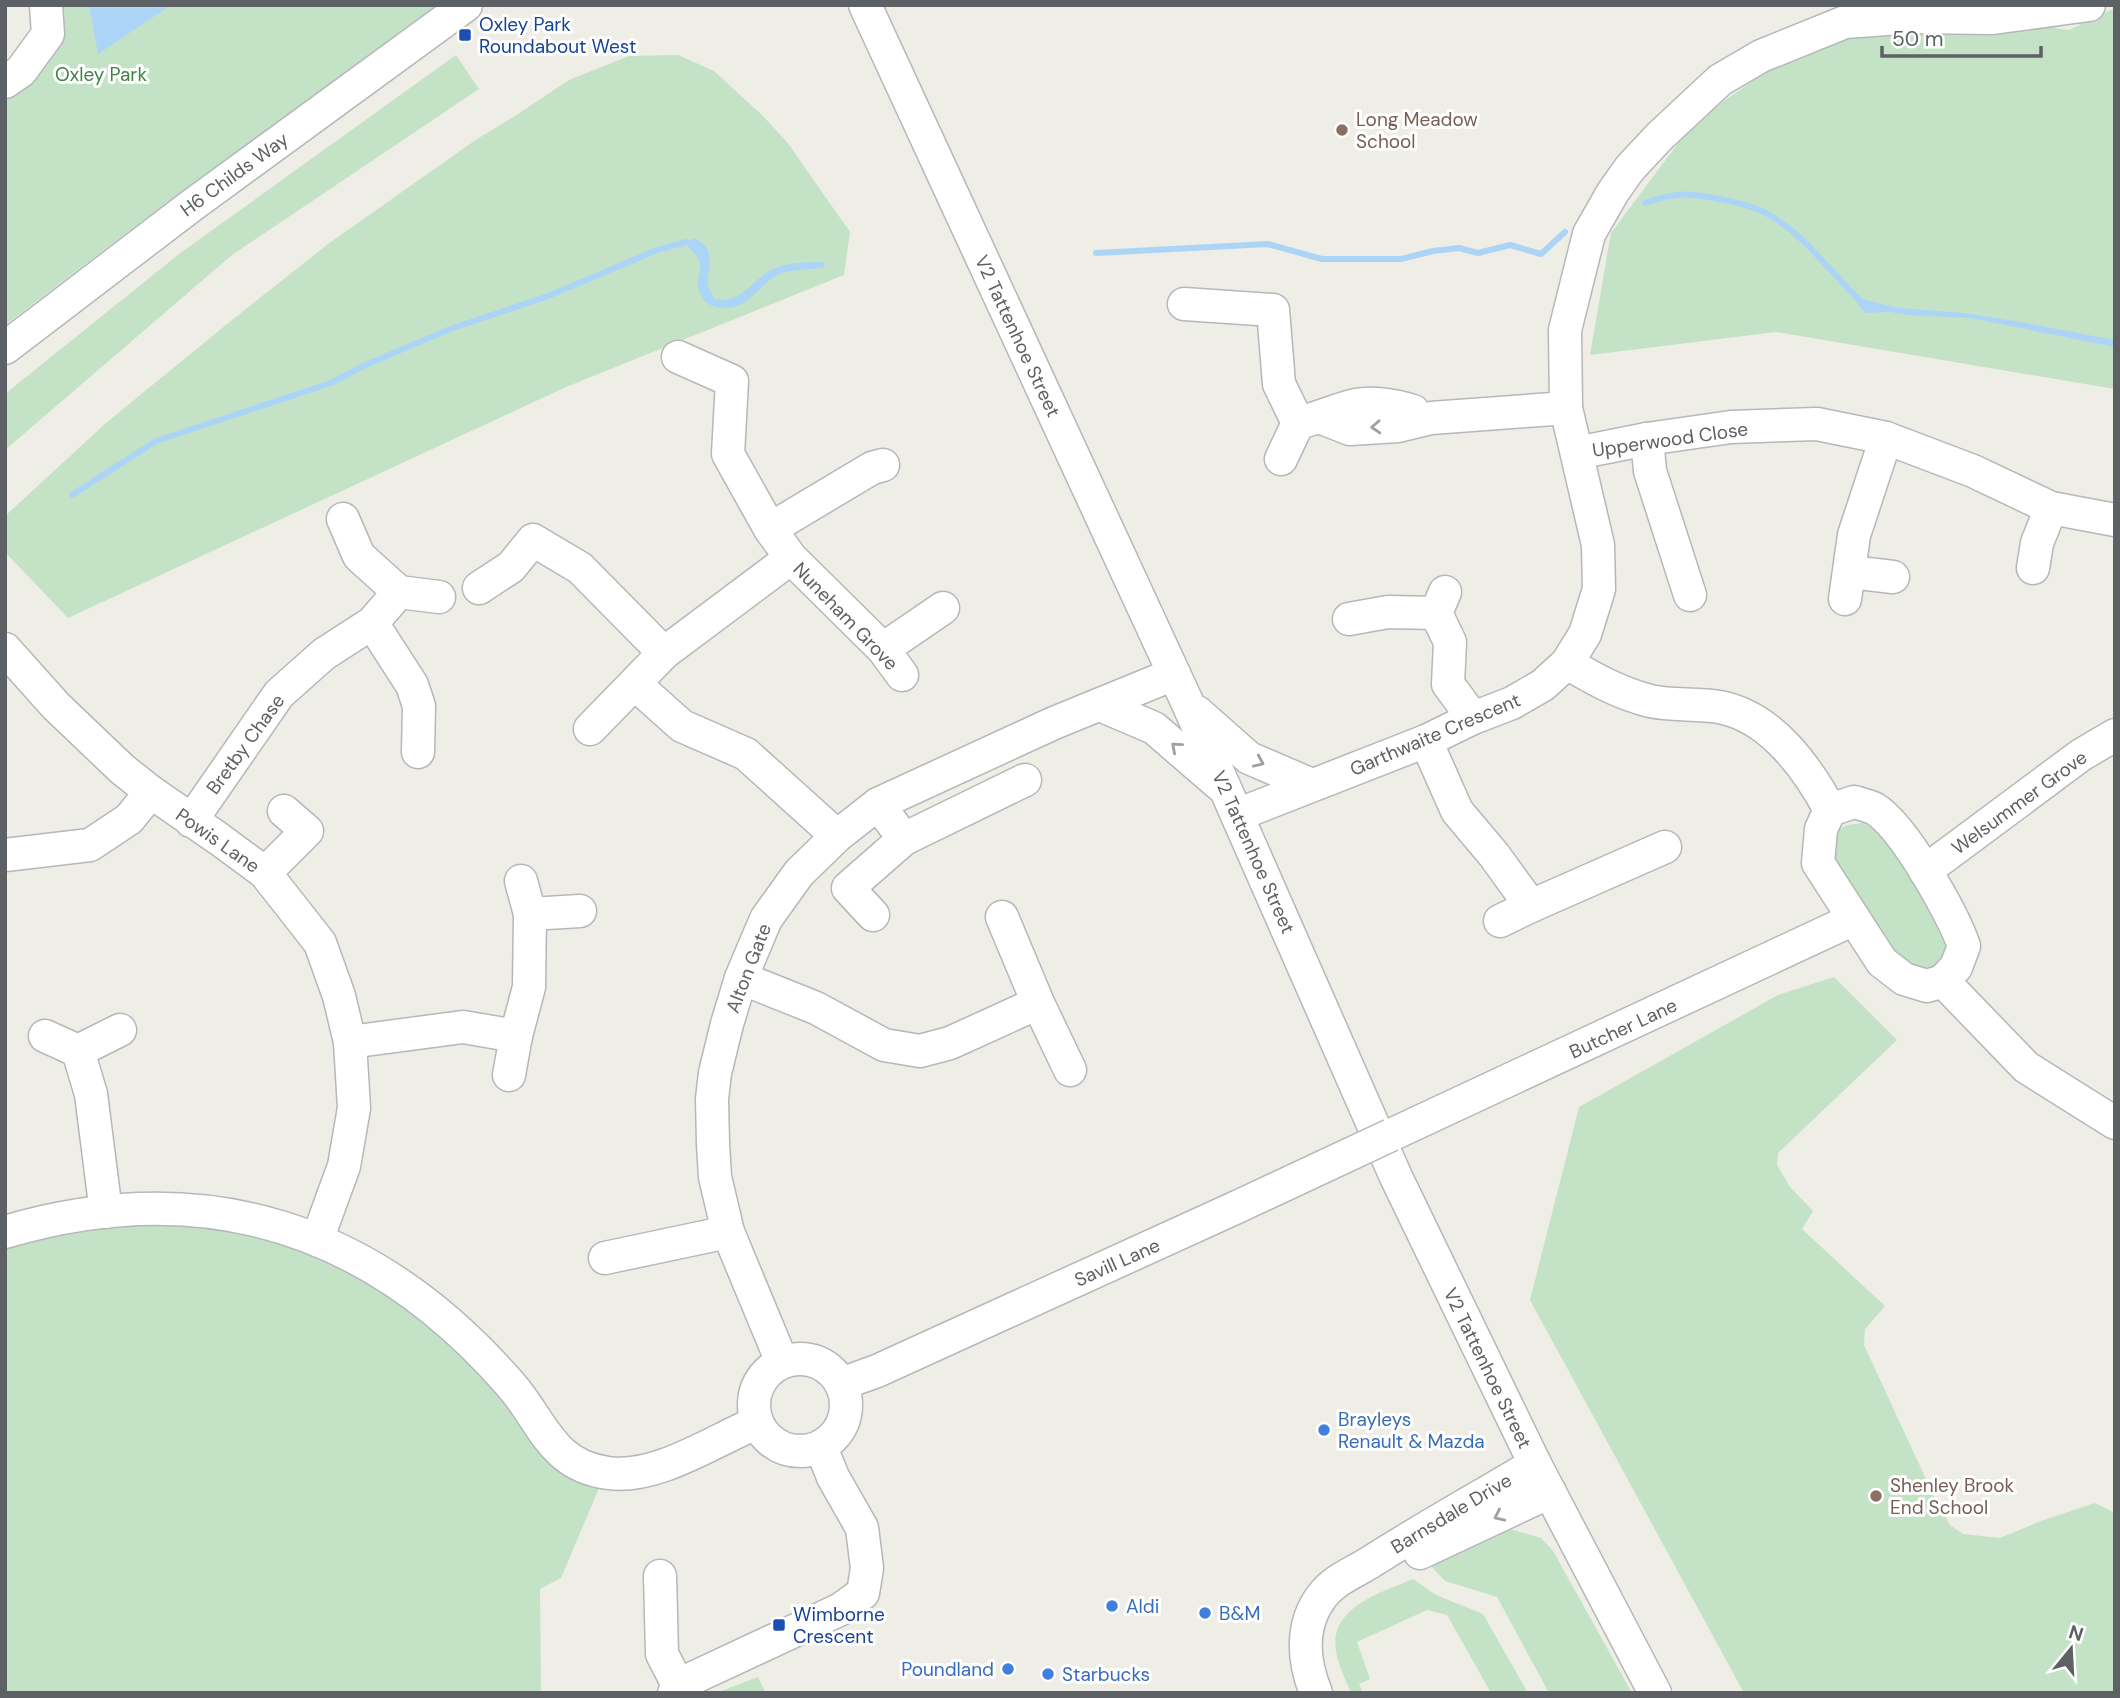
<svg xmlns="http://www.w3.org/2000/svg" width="2120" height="1698" font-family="'DM Sans',sans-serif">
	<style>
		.green { fill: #c4e3c6 }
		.water { fill: #acd4f7 }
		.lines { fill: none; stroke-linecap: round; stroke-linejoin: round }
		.stream { stroke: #acd4f7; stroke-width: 6 }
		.minor-casing { stroke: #b6b7bb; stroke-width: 35 }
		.minor { stroke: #fff; stroke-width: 32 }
		.minor-bridge-casing { stroke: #b6b7bb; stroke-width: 35; stroke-linecap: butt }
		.minor-bridge { stroke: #fff; stroke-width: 32 }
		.oneway { stroke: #9ea0a2 }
		.transit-dot { fill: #1a4fb4; stroke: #fff; stroke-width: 2.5 }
		.education-dot { fill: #8d6e63; stroke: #fff; stroke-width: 2.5 }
		.shop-dot { fill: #3f7fe0; stroke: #fff; stroke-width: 2.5 }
		.labels { text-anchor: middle; stroke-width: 6; stroke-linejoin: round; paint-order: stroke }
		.transit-label { font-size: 19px; fill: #164399; stroke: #fff; text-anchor: start }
		.park-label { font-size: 19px; fill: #3e8344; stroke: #fff }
		.education-label { font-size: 19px; fill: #785e54; stroke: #fff; text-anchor: start }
		.street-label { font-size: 19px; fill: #5d6064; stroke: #fff }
		.shop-label { font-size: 19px; fill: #366cbe; stroke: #fff; text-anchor: start }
	</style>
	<rect width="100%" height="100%" fill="#eeede6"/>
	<g class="green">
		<path d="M 46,5 L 451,5 L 170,200 L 5,325 L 5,82 Z"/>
		<path d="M 1853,5 L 2044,5 L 2055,28 L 2069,30 L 2115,8 L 2115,389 L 1776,332 L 1590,355 L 1611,233 L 1694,122 L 1854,10 Z"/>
		<path d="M 456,55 L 479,89 L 232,255 L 5,450 L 5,394 L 179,254 Z"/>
		<path d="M 678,55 L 714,71 L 762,115 L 787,142 L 850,232 L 844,275 L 566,387 L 68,618 L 5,552 L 5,516 L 106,423 L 232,320 L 328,244 L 477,139 L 515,116 L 569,80 L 629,56 Z"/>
		<path d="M 1862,823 L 1883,832 L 1953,945 L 1931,978 L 1886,952 L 1828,861 L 1832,833 L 1847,825 Z"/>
		<path d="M 1834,977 L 1897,1040 L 1778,1153 L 1777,1165 L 1790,1187 L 1813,1211 L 1802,1229 L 1885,1306 L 1865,1329 L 1864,1345 L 1937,1503 L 1950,1525 L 1963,1534 L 2000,1538 L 2041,1521 L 2095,1503 L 2115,1513 L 2115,1693 L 1744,1693 L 1530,1300 L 1579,1107 L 1778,995 Z"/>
		<path d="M 121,1218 L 225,1224 L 305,1247 L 418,1311 L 602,1481 L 561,1578 L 540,1589 L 541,1693 L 5,1693 L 5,1243 Z"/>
		<path d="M 1510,1529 L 1541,1538 L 1553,1551 L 1632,1693 L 1549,1693 L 1497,1597 L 1445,1581 L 1429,1564 L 1490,1533 Z"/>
		<path d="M 1413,1579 L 1436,1595 L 1483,1614 L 1528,1693 L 1491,1693 L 1447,1615 L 1427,1610 L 1357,1642 L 1370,1679 L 1359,1684 L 1363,1693 L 1351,1693 C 1346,1680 1338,1665 1336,1651 C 1329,1607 1382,1592 1413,1579 Z"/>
		<path d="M 758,1677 L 766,1693 L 719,1693 L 721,1691 Z"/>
	</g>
	<g class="water">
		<path d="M 89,5 L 171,5 L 98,54 Z"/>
		<path d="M 694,238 C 722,252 703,271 709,289 C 709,290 715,298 715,299 C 743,304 750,280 773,269 C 788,262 806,262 823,262 L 825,267 C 810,270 790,269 777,275 C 766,282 758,292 748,300 C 731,313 701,312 698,285 C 697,278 701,271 700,264 C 698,254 689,251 686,242 Z"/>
		<path d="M 1857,298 L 1899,308 L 1964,313 L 2015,321 L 2115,340 L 2115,347 L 1970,318 L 1908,315 L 1890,312 L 1866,313 L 1856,302 Z"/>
	</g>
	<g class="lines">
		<g class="stream">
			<path d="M 1645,203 C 1676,192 1687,193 1719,199 C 1737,203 1755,206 1771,216 C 1807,237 1831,274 1862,302"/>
			<path d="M 1096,253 L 1268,244 L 1322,259 L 1401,259 L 1433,251 L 1459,248 L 1478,253 L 1510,245 L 1541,254 L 1565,232"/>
			<path d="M 72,495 L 156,441 L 331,383 L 363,366 L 450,329 L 548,296 L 657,250 L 686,242"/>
		</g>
		<g class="minor-casing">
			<g id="minor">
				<path d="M 865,5 L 1188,704 L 1396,1177 L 1535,1464 L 1655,1693"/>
				<path d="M 5,82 L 21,71 L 48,34 L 46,5"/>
				<path d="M 1184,304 L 1273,310 L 1279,384 L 1298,423"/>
				<path d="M 5,348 L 191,206 L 466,5"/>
				<path d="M 678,357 L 732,381 L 728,454 L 770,529 L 791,558 L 883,649 L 902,675"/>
				<path d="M 1322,418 L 1350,429 L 1398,426 L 1431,418 L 1566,408"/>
				<path d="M 1647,439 L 1650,471 L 1690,595"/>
				<path d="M 1577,453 L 1647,439 L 1731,427 L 1817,424 L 1886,438 L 1973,471 L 2051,508 L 2115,520"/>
				<path d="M 1281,459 L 1298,423 C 1316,419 1333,411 1352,406 C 1370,401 1395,405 1413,411"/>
				<path d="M 343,519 L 359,556 L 399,592"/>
				<path d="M 770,529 L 872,468 L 883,465"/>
				<path d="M 2033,568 L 2037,543 L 2051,508"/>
				<path d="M 1850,572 L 1893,577"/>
				<path d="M 479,588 L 511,567 L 533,540 L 580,568 L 664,653"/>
				<path d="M 1445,592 L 1436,613 L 1450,642 L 1448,684 L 1473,718"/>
				<path d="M 1845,599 L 1854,535 L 1886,438"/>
				<path d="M 1349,619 L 1388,612 L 1436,613"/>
				<path d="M 372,623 L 412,685 L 419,706 L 418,752"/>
				<path d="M 5,649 L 56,706 L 122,769 L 151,792 L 219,839 L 265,873 L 320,943 L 339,996 L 350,1042 L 354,1108 L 344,1166 L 317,1240"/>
				<path d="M 883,649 L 943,608"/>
				<path d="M 1567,663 C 1594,679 1619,693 1650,701 C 1672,706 1696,703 1719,707 C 1770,716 1807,767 1830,810"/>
				<path d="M 636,685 L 682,726 L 746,754 L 837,836"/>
				<path d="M 1100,705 L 1154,728 L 1220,785"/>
				<path d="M 1197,712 L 1249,758 L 1312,785"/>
				<path d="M 590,729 L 664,653 L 791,558"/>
				<path d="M 1426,741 L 1457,811 L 1494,855 L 1531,906 L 1500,921"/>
				<path d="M 1854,802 C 1861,804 1869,806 1875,809 C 1904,827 1953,914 1964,946 L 1956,967 L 1943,981 L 1927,986 L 1904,979 L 1882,962 L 1818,863 L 1821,829 L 1830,810 Z"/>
				<path d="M 878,804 L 904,839 L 1025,780"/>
				<path d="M 1237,815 L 1426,741 L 1473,718 L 1512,703 L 1543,685 L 1567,663 L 1585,634 L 1599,589 L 1598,545 L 1566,408 L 1565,330 L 1589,234 L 1613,192 L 1630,168 L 1660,136 L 1720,80 L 1761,56 L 1845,22 L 1914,17 L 1993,18 L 2089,5"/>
				<path d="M 191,821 L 279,694 L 324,654 L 372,623 L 399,592 L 439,597"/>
				<path d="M 5,855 L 90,845 L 129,819 L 151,792"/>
				<path d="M 1925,871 L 2081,755 L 2115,735"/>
				<path d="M 265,873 L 307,831 L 284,811"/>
				<path d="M 1531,906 L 1665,847"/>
				<path d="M 530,914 L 580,911"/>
				<path d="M 873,915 L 848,888 L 904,839"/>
				<path d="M 1002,917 L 1038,1003 L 1070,1070"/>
				<path d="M 741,978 L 816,1008 L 884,1045 L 920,1051 L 950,1043 L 1038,1003"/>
				<path d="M 1943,981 L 2026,1067 L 2115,1123"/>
				<path d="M 45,1036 L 78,1051 L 120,1030"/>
				<path d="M 350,1042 L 463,1027 L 516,1036"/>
				<path d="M 78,1051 L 91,1094 L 106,1212"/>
				<path d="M 509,1075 L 516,1036 L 529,987 L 530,914 L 521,881"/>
				<path d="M 1391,1135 L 1854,919"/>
				<path d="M 5,1232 C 205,1173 374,1228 510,1384 C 543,1421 550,1465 608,1473 C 656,1480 713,1441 756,1423"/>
				<path d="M 605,1258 L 728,1232"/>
				<circle cx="800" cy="1405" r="46"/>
				<path d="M 782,1362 L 728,1232 L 715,1177 L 713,1144 L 712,1099 L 715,1073 L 727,1024 L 741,978 L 766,919 L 799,873 L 837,836 L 878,804 L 1054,723 L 1174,674"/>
				<path d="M 841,1384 L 877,1371 L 1237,1207"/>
				<path d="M 1420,1553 L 1550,1492"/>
				<path d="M 660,1576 L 662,1654 L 678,1685 L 674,1693"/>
				<path d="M 678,1685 L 841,1609 L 863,1593 L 867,1568 L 862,1528 L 833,1477 L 821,1447"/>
				<path d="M 1316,1693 C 1303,1661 1300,1625 1322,1596 C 1334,1580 1353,1573 1369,1563 C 1424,1528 1480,1497 1535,1464"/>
			</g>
		</g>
		<use href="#minor" class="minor"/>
		<g class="minor-bridge-casing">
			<path id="minor-bridge" d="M 1237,1207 L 1391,1135"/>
		</g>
		<use href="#minor-bridge" class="minor-bridge"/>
	</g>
	<defs><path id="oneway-chevron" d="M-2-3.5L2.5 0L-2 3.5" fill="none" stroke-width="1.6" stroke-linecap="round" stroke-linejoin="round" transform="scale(1.75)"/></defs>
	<g class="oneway">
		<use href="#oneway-chevron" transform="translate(1376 427) rotate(177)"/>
		<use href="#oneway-chevron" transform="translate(1176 747) rotate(-139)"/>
		<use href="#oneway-chevron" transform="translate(1259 762) rotate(24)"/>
		<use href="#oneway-chevron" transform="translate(1499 1516) rotate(155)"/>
	</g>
	<g class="transit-dot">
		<rect x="458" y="28" width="14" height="14" rx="3.5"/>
		<rect x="772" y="1618" width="14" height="14" rx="3.5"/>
	</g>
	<g class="education-dot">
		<circle cx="1342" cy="130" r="7"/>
		<circle cx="1876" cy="1496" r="7"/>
	</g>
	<g class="shop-dot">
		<circle cx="1324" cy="1430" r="7"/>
		<circle cx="1112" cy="1606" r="7"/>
		<circle cx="1205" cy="1613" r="7"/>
		<circle cx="1008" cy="1669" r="7"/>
		<circle cx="1048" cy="1674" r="7"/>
	</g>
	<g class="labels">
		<g class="transit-label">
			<text x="479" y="31">Oxley Park<tspan x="479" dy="22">Roundabout West</tspan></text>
			<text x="793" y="1621">Wimborne<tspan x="793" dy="22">Crescent</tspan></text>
		</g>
		<g class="park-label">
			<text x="101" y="81">Oxley Park</text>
		</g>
		<g class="education-label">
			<text x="1356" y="126">Long Meadow<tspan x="1356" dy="22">School</tspan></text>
			<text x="1890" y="1492">Shenley Brook<tspan x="1890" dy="22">End School</tspan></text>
		</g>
		<g class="street-label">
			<text transform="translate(234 174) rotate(-36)" y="7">H6 Childs Way</text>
			<text transform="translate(1018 336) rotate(65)" y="7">V2 Tattenhoe Street</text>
			<text transform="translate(1670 439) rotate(-8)" y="7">Upperwood Close</text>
			<text transform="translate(846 616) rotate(46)" y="7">Nuneham Grove</text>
			<text transform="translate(1435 734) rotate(-23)" y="7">Garthwaite Crescent</text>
			<text transform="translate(245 744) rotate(-54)" y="7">Bretby Chase</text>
			<text transform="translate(2019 802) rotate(-36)" y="7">Welsummer Grove</text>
			<text transform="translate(218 840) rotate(35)" y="7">Powis Lane</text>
			<text transform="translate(1254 852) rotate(66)" y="7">V2 Tattenhoe Street</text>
			<text transform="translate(748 968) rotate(-69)" y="7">Alton Gate</text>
			<text transform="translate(1623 1028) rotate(-25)" y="7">Butcher Lane</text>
			<text transform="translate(1117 1262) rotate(-24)" y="7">Savill Lane</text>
			<text transform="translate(1488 1368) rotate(64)" y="7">V2 Tattenhoe Street</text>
			<text transform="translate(1451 1513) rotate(-31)" y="7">Barnsdale Drive</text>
		</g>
		<g class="shop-label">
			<text x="1338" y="1426">Brayleys<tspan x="1338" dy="22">Renault &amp; Mazda</tspan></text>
			<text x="1126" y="1613">Aldi</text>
			<text x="1219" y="1620">B&amp;M</text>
			<text x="994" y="1676" text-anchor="end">Poundland</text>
			<text x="1062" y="1681">Starbucks</text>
		</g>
	</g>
	<rect width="2120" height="1698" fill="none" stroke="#5d6064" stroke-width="14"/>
	<g transform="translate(2071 1649) rotate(18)" stroke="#ffffff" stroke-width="5" paint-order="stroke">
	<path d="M0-5L12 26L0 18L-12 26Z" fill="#5d6064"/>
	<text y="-10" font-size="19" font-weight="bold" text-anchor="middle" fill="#5d6064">N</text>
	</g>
	<path d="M1882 46v10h159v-10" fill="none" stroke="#5d6064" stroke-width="3.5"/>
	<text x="1892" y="46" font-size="21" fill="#5d6064" stroke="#ffffff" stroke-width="5" paint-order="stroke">50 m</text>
</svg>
